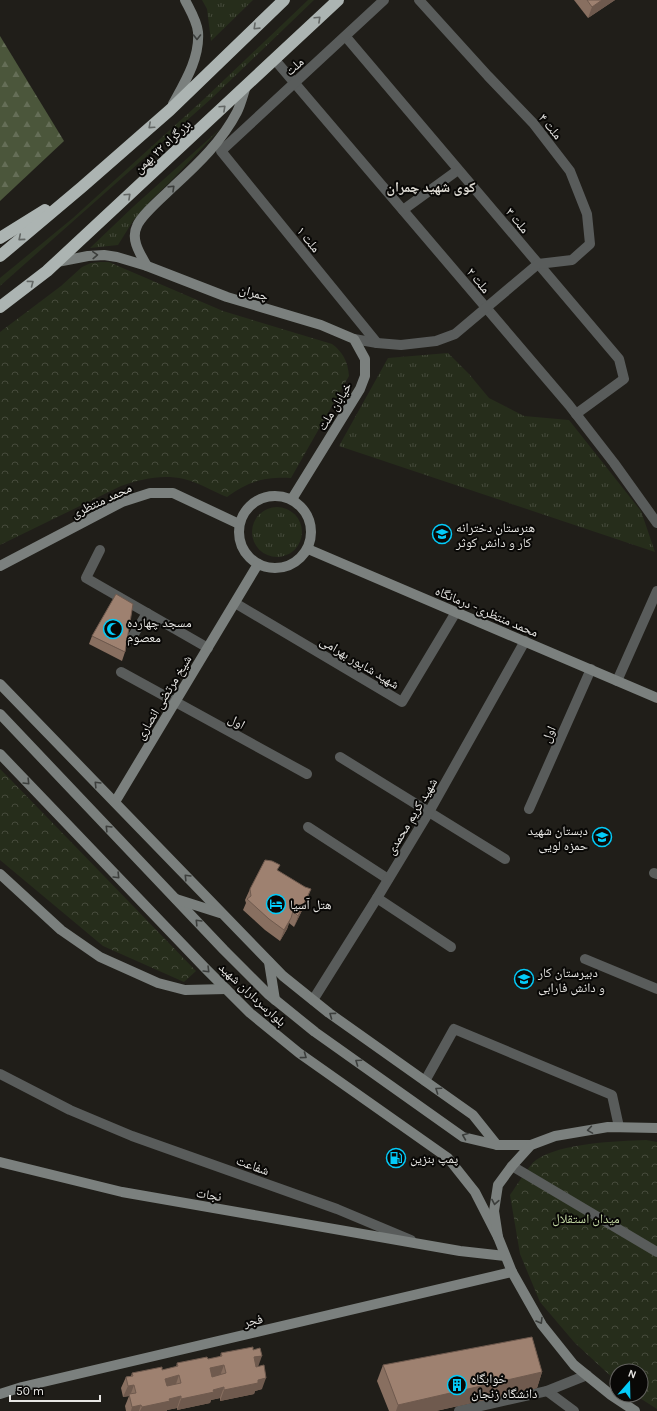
<svg xmlns="http://www.w3.org/2000/svg" width="657" height="1411" font-family="Karla,'Noto Naskh Arabic',sans-serif">
	<style>
		.grass { fill: url(#grass-tufts) }
		.forest { fill: url(#forest-firs) }
		.park { fill: url(#park-crowns) }
		.lines { fill: none; stroke-linecap: round; stroke-linejoin: round }
		.street { stroke: #595c5b; stroke-width: 10 }
		.secondary { stroke: #7b807e; stroke-width: 10 }
		.highway { stroke: #acb4b2; stroke-width: 12 }
		.wall { fill: #886f60 }
		.shaded-wall { fill: #6f5a4e }
		.building { fill: #9e8170; stroke: #6f5a4e; fill-rule: evenodd }
		.oneway { stroke: #636765 }
		.oneway2 { stroke: #3c3e3c }
		.labels { text-anchor: middle; stroke-width: 4; stroke-linejoin: round; paint-order: stroke }
		.street-label { font-size: 13px; fill: #e9e8e5; stroke: #090806 }
		.poi-label { font-size: 13px; fill: #e9e8e5; stroke: #090806; text-anchor: start }
		.park-label { font-size: 13px; fill: #c0d5a1; stroke: #090806 }
		.neighbourhood-label { font-size: 14px; font-weight: bold; fill: #e0ddd6; stroke: #090806 }
	</style>
	<defs>
		<pattern id="grass-tufts" width="24" height="20" patternUnits="userSpaceOnUse"><rect width="24" height="20" fill="#262d1b"/><path d="M3 7l-1-3M5 7V3M7 7l1-3M15 17l-1-3M17 17v-4M19 17l1-3" fill="none" stroke="#464b3c"/></pattern>
		<pattern id="forest-firs" width="22" height="20" patternUnits="userSpaceOnUse"><rect width="22" height="20" fill="#4b563b"/><path d="M5 1l3.5 6h-7zM16 11l3.5 6h-7z" fill="#656e57"/></pattern>
		<pattern id="park-crowns" width="20" height="18" patternUnits="userSpaceOnUse"><rect width="20" height="18" fill="#262d1b"/><path d="M2 6a3 3 0 1 1 6 0M12 15a3 3 0 1 1 6 0" fill="none" stroke="#464b3c"/></pattern>
	</defs>
	<rect width="100%" height="100%" fill="#201e19"/>
	<g class="grass">
		<path d="M 202,0 L 253,0 L 211,41 L 207,9 Z"/>
		<path d="M 308,0 L 314,0 L 211,99 L 0,286 L 0,278 L 73,218 L 204,99 Z"/>
		<path d="M 221,128 L 170,182 L 151,200 L 133,221 L 118,245 L 90,248 L 134,206 Z"/>
		<path d="M 448,353 L 469,374 L 489,398 L 524,416 L 569,420 L 641,511 L 655,552 L 339,446 L 388,358 Z"/>
		<circle cx="277" cy="532" r="25"/>
	</g>
	<path class="forest" d="M 0,36 L 64,141 L 0,201 Z"/>
	<g class="park">
		<path d="M 100,262 L 109,262 L 118,266 L 223,311 L 332,344 C 343,352 348,362 349,376 L 291,478 C 264,477 249,481 227,497 C 214,492 198,482 184,479 C 162,474 141,479 121,486 L 0,545 L 0,332 L 61,286 L 82,267 L 91,263 Z"/>
		<path d="M 0,769 L 9,778 L 196,971 L 184,982 L 103,946 L 0,860 Z"/>
		<path d="M 646,1140 L 657,1142 L 657,1409 L 635,1395 L 641,1395 L 641,1371 L 617,1371 L 617,1382 L 574,1342 L 540,1302 L 520,1254 L 510,1195 C 516,1187 529,1165 536,1160 C 560,1143 617,1141 646,1140 Z"/>
	</g>
	<g class="lines">
		<g class="street">
			<path d="M 346,37 L 619,359 L 624,379 L 576,414"/>
			<path d="M 275,60 L 569,405 L 614,463 L 657,523"/>
			<path d="M 403,210 L 458,170"/>
			<path d="M 354,339 L 377,343 L 401,345 L 436,341 L 455,334 L 538,264 L 572,260 L 590,244 L 587,214 L 570,171 L 533,123 L 488,76 L 419,0"/>
			<path d="M 377,343 L 221,151 L 384,0"/>
			<path d="M 100,550 L 86,578 L 208,648"/>
			<path d="M 235,603 L 402,702 L 456,612"/>
			<path d="M 131,639 L 147,613"/>
			<path d="M 121,672 L 307,774"/>
			<path d="M 617,681 L 657,591"/>
			<path d="M 340,757 L 505,859"/>
			<path d="M 529,809 L 591,669"/>
			<path d="M 308,827 L 388,879"/>
			<path d="M 654,873 L 657,874"/>
			<path d="M 377,898 L 451,947"/>
			<path d="M 585,959 L 657,989"/>
			<path d="M 313,1000 L 377,898 L 429,812 L 525,641"/>
			<path d="M 0,1074 L 70,1110 L 132,1136 L 337,1209 L 411,1240"/>
			<path d="M 425,1081 L 454,1029 L 612,1095 L 619,1127"/>
			<path d="M 512,1166 L 657,1252"/>
			<path d="M 547,1391 L 574,1411"/>
			<path d="M 459,1411 L 547,1391 L 587,1375"/>
		</g>
		<g class="secondary">
			<path d="M 173,104 C 185,82 200,58 198,32 C 197,21 190,10 185,0"/>
			<path d="M 57,262 L 88,256 L 104,255 L 117,257 L 147,266 L 227,297 L 321,325 L 354,339 L 365,359 L 365,376 L 360,389 L 292,499"/>
			<path d="M 147,266 C 141,255 130,240 137,226 C 141,215 165,195 174,186 C 198,164 222,141 237,112 C 241,104 243,95 246,86"/>
			<circle cx="275" cy="532" r="36"/>
			<path d="M 308,549 L 657,698"/>
			<path d="M 0,566 L 122,502 L 150,493 L 173,493 L 239,524"/>
			<path d="M 0,684 L 283,976 L 329,1013 L 473,1115 L 497,1145"/>
			<path d="M 0,714 L 224,950 L 268,994 L 315,1032 L 463,1137 L 497,1145 L 531,1145"/>
			<path d="M 0,754 L 206,969 L 250,1013 L 299,1053 L 448,1158 L 475,1192 L 498,1237"/>
			<path d="M 115,802 L 258,564"/>
			<path d="M 0,874 L 61,930 L 100,957 L 158,983 L 185,990 L 226,989"/>
			<path d="M 176,899 L 220,913"/>
			<path d="M 269,962 L 275,1000"/>
			<path d="M 0,1162 L 122,1192 L 460,1251 L 505,1256"/>
			<path d="M 0,1394 L 22,1387 L 512,1272"/>
			<path d="M 635,1411 L 611,1395 L 574,1365 L 542,1325 L 512,1272 L 498,1237 L 494,1211 L 498,1185 L 512,1166 L 531,1145 L 555,1136 L 608,1127 L 657,1128"/>
		</g>
		<g class="highway">
			<path d="M 0,238 L 45,210"/>
			<path d="M 0,256 L 82,187 L 170,110 L 284,0"/>
			<path d="M 0,307 L 47,271 L 338,0"/>
		</g>
	</g>
	<g class="wall">
		<path d="M 574,0 L 615,0 L 588,18 Z"/>
		<path d="M 92,636 L 125,652 L 122,661 L 89,644 Z"/>
		<path d="M 278,871 L 307,900 L 294,927 L 289,923 L 287,929 L 280,941 L 265,930 L 243,910 L 246,903 L 245,900 L 250,889 Z"/>
		<path d="M 221,1353 L 258,1366 L 262,1389 L 255,1391 L 254,1394 L 220,1401 L 220,1398 L 211,1400 L 210,1403 L 177,1410 L 177,1408 L 167,1410 L 167,1411 L 126,1411 L 125,1406 L 129,1396 L 123,1397 L 121,1388 L 126,1377 L 131,1376 L 132,1373 L 162,1370 L 176,1367 L 177,1363 L 208,1359 L 220,1357 Z"/>
		<path d="M 383,1365 L 542,1372 L 537,1388 L 436,1411 L 389,1411 L 377,1381 Z"/>
	</g>
	<g class="shaded-wall">
		<path d="M 602,0 L 615,0 L 588,18 L 592,7 Z"/>
		<path d="M 311,889 L 307,900 L 294,927 L 298,916 Z"/>
		<path d="M 291,918 L 287,929 L 280,941 L 284,930 Z"/>
		<path d="M 262,1356 L 258,1367 L 250,1369 L 254,1357 Z"/>
		<path d="M 224,1365 L 220,1376 L 206,1379 L 210,1368 Z"/>
		<path d="M 542,1372 L 537,1388 L 436,1411 L 396,1411 L 398,1405 Z"/>
		<path d="M 179,1375 L 175,1387 L 161,1390 L 165,1379 Z"/>
		<path d="M 266,1378 L 262,1389 L 255,1391 L 254,1394 L 220,1401 L 224,1390 L 258,1380 Z"/>
		<path d="M 134,1385 L 130,1396 L 129,1394 L 129,1396 L 123,1397 L 128,1386 Z"/>
		<path d="M 224,1387 L 220,1398 L 211,1400 L 210,1403 L 177,1410 L 181,1399 L 213,1390 Z"/>
		<path d="M 181,1396 L 177,1408 L 167,1410 L 167,1411 L 140,1411 L 142,1407 L 169,1399 Z"/>
		<path d="M 141,1405 L 139,1411 L 131,1411 L 132,1407 Z"/>
	</g>
	<g class="building">
		<path d="M 587,0 L 602,0 L 592,7 Z"/>
		<path d="M 116,594 L 133,604 L 125,652 L 92,636 Z"/>
		<path d="M 265,860 L 272,861 L 280,865 L 277,870 L 305,887 L 311,889 L 298,916 L 293,911 L 291,918 L 284,930 L 269,919 L 247,899 L 251,896 L 250,889 Z"/>
		<path d="M 532,1337 L 542,1372 L 398,1405 L 383,1365 Z"/>
		<path d="M 253,1347 L 253,1350 L 260,1348 L 262,1356 L 254,1357 L 256,1367 L 264,1365 L 266,1378 L 258,1380 L 258,1383 L 224,1390 L 224,1387 L 213,1390 L 214,1392 L 181,1399 L 181,1396 L 169,1399 L 170,1401 L 142,1407 L 141,1405 L 132,1407 L 129,1394 L 136,1393 L 134,1385 L 128,1386 L 126,1377 L 133,1376 L 132,1373 L 162,1367 L 162,1370 L 178,1366 L 177,1363 L 207,1357 L 208,1359 L 222,1356 L 221,1353 ZM 224,1365 L 226,1373 L 212,1377 L 210,1368 ZM 179,1375 L 181,1383 L 167,1386 L 165,1379 Z"/>
	</g>
	<defs><path id="oneway-chevron" d="M-2-3.5L2.5 0L-2 3.5" fill="none" stroke-width="1.6" stroke-linecap="round" stroke-linejoin="round"/></defs>
	<g class="oneway">
		<use href="#oneway-chevron" transform="translate(318 19) rotate(-43)"/>
		<use href="#oneway-chevron" transform="translate(256 27) rotate(136)"/>
		<use href="#oneway-chevron" transform="translate(223 108) rotate(-43)"/>
		<use href="#oneway-chevron" transform="translate(151 126) rotate(138)"/>
		<use href="#oneway-chevron" transform="translate(128 196) rotate(-43)"/>
		<use href="#oneway-chevron" transform="translate(21 238) rotate(140)"/>
		<use href="#oneway-chevron" transform="translate(31 283) rotate(-37)"/>
	</g>
	<g class="oneway2">
		<use href="#oneway-chevron" transform="translate(197 37) rotate(90)"/>
		<use href="#oneway-chevron" transform="translate(172 188) rotate(-44)"/>
		<use href="#oneway-chevron" transform="translate(95 255) rotate(-3)"/>
		<use href="#oneway-chevron" transform="translate(27 782) rotate(46)"/>
		<use href="#oneway-chevron" transform="translate(97 784) rotate(-134)"/>
		<use href="#oneway-chevron" transform="translate(108 828) rotate(-134)"/>
		<use href="#oneway-chevron" transform="translate(117 876) rotate(46)"/>
		<use href="#oneway-chevron" transform="translate(187 877) rotate(-134)"/>
		<use href="#oneway-chevron" transform="translate(198 922) rotate(-134)"/>
		<use href="#oneway-chevron" transform="translate(207 970) rotate(45)"/>
		<use href="#oneway-chevron" transform="translate(332 1015) rotate(-144)"/>
		<use href="#oneway-chevron" transform="translate(304 1056) rotate(36)"/>
		<use href="#oneway-chevron" transform="translate(358 1062) rotate(-145)"/>
		<use href="#oneway-chevron" transform="translate(438 1090) rotate(-145)"/>
		<use href="#oneway-chevron" transform="translate(590 1130) rotate(171)"/>
		<use href="#oneway-chevron" transform="translate(465 1136) rotate(-158)"/>
		<use href="#oneway-chevron" transform="translate(495 1202) rotate(100)"/>
		<use href="#oneway-chevron" transform="translate(540 1321) rotate(59)"/>
	</g>
	<defs>
		<g id="school-ring" transform="scale(1)"><circle r="9.5" fill="#090806" stroke="#04cbf9" stroke-width="1.5"/><path d="M0-5L7-2L0 1L-7-2ZM-4 1L0 2.5L4 1V4Q0 6-4 4Z" fill="#04cbf9"/></g>
		<g id="mosque-ring" transform="scale(1)"><circle r="9.5" fill="#090806" stroke="#04cbf9" stroke-width="1.5"/><path d="M3.5-4.9A6 6 0 1 0 3.5 4.9A5 5 0 1 1 3.5-4.9Z" fill="#04cbf9"/></g>
		<g id="hotel-ring" transform="scale(1)"><circle r="9.5" fill="#090806" stroke="#04cbf9" stroke-width="1.5"/><path d="M-6-4.5h1.5V1H6V5H4.5V3h-9V5H-6ZM-4 0a1.8 1.8 0 1 1 3.6 0ZM.5 0V-2.5h3Q6-2.5 6 0Z" fill="#04cbf9"/></g>
		<g id="fuel-ring" transform="scale(1)"><circle r="9.5" fill="#090806" stroke="#04cbf9" stroke-width="1.5"/><path d="M-5.5-6h7V0h2V4h1.3V-2.5L3-4.5l.8-.8L6-3V5H2.5V1h-1V6h-7ZM-4.2-4.7v3.2H.2V-4.7Z" fill="#04cbf9"/></g>
		<g id="building-ring" transform="scale(1)"><circle r="9.5" fill="#090806" stroke="#04cbf9" stroke-width="1.5"/><path d="M-4-6H4V6H1V3H-1V6H-4ZM-2.5-4.3h1.7v1.8h-1.7ZM.8-4.3h1.7v1.8H.8ZM-2.5-1h1.7V.8h-1.7ZM.8-1h1.7V.8H.8Z" fill="#04cbf9"/></g>
	</defs>
	<g fill-rule="evenodd">
		<use href="#school-ring" x="442" y="534"/>
		<use href="#mosque-ring" x="113" y="629"/>
		<use href="#school-ring" x="602" y="837"/>
		<use href="#hotel-ring" x="276" y="904"/>
		<use href="#school-ring" x="524" y="979"/>
		<use href="#fuel-ring" x="396" y="1158"/>
		<use href="#building-ring" x="457" y="1385"/>
	</g>
	<g class="labels">
		<g class="street-label">
			<text transform="translate(294 66) rotate(-42)" y="5">ملت</text>
			<text transform="translate(551 126) rotate(51)" y="5">ملت ۴</text>
			<text transform="translate(162 146) rotate(-43)" y="5">بزرگراه ۲۲ بهمن</text>
			<text transform="translate(518 220) rotate(50)" y="5">ملت ۳</text>
			<text transform="translate(309 239) rotate(51)" y="5">ملت ۱</text>
			<text transform="translate(479 280) rotate(50)" y="5">ملت ۲</text>
			<text transform="translate(254 292) rotate(16)" y="5">چمران</text>
			<text transform="translate(334 406) rotate(-59)" y="5">خیابان ملت</text>
			<text transform="translate(101 500) rotate(-25)" y="5">محمد منتظری</text>
			<text transform="translate(487 611) rotate(23)" y="5">محمد منتظری- درمانگاه</text>
			<text transform="translate(360 662) rotate(31)" y="5">شهید شاپور بهرامی</text>
			<text transform="translate(163 697) rotate(-59)" y="5">شیخ مرتضی انصاری</text>
			<text transform="translate(237 721) rotate(29)" y="5">اول</text>
			<text transform="translate(548 734) rotate(-66)" y="5">اول</text>
			<text transform="translate(411 816) rotate(-59)" y="5">شهید کریم محمدی</text>
			<text transform="translate(253 994) rotate(43)" y="5">بلوارسرداران شهید</text>
			<text transform="translate(253 1165) rotate(20)" y="5">شفاعت</text>
			<text transform="translate(209 1194) rotate(10)" y="5">نجات</text>
			<text transform="translate(253 1320) rotate(-13)" y="5">فجر</text>
		</g>
		<g class="poi-label">
			<text x="456" y="532">هنرستان دخترانه<tspan x="456" dy="15">کار و دانش کوثر</tspan></text>
			<text x="127" y="627">مسجد چهارده<tspan x="127" dy="15">معصوم</tspan></text>
			<text x="588" y="835" text-anchor="end">دبستان شهید<tspan x="588" dy="15">حمزه لویی</tspan></text>
			<text x="290" y="909">هتل آسیا</text>
			<text x="538" y="977">دبیرستان کار<tspan x="538" dy="15">و دانش فارابی</tspan></text>
			<text x="410" y="1163">پمپ بنزین</text>
			<text x="471" y="1383">خوابگاه<tspan x="471" dy="15">دانشگاه زنجان</tspan></text>
		</g>
		<g class="park-label">
			<text x="586" y="1223">میدان استقلال</text>
		</g>
		<g class="neighbourhood-label">
			<text x="431" y="192">کوی شهید چمران</text>
		</g>
	</g>
	<g transform="translate(629 1383) rotate(20)"><circle r="19" fill="#090806" stroke="#63625f"/>
	<path d="M0-3L7 15L0 10L-7 15Z" fill="#04cbf9"/>
	<text y="-6" font-size="11" font-weight="bold" text-anchor="middle" fill="#e9e8e5">N</text>
	</g>
	<path d="M10 1395v6h90v-6" fill="none" stroke="#e9e8e5" stroke-width="2"/>
	<text x="16" y="1395" font-size="12" fill="#e9e8e5" stroke="#090806" stroke-width="3" paint-order="stroke">50 m</text>
</svg>
